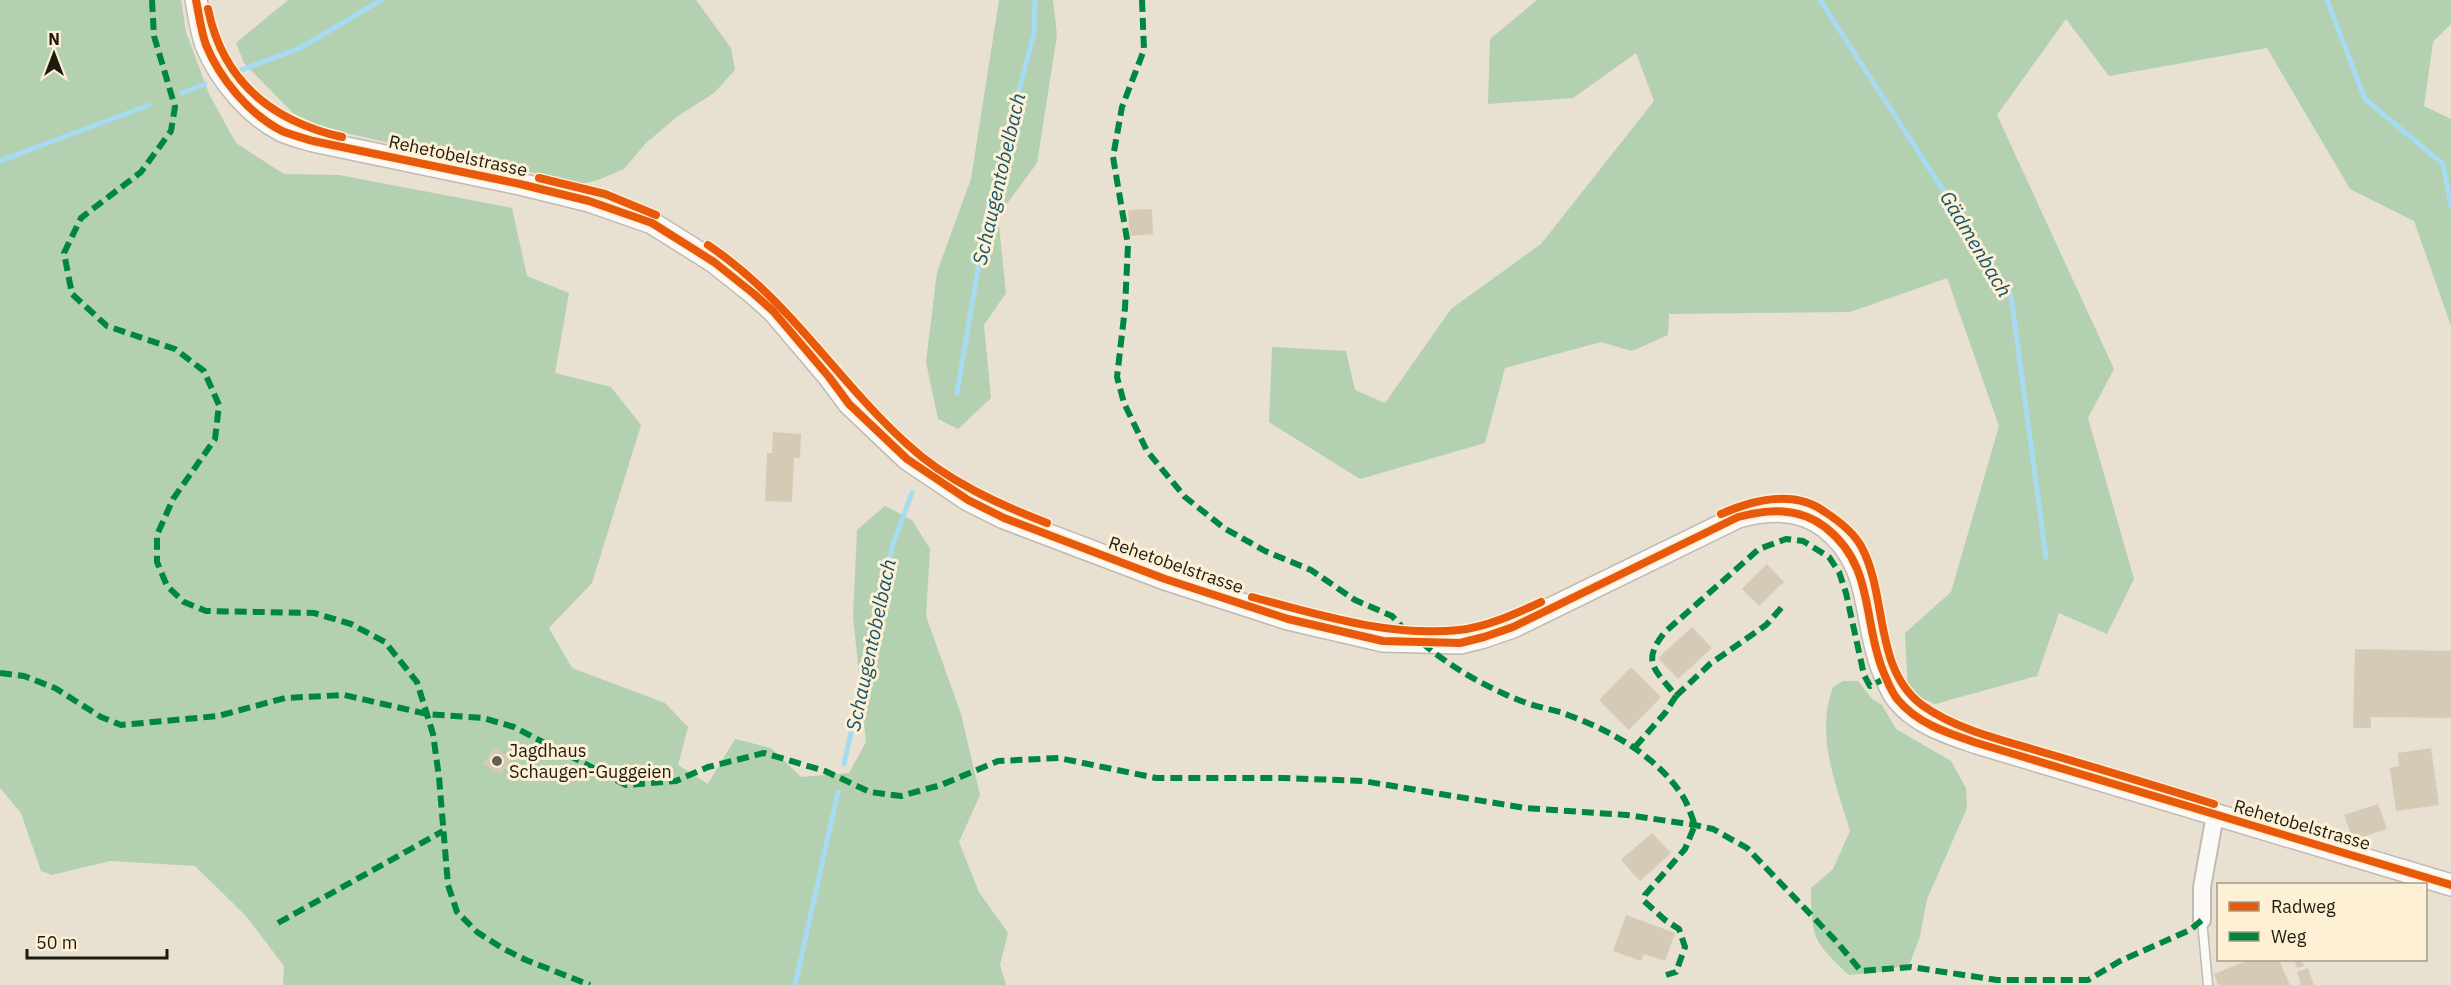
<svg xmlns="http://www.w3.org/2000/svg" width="2451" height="985" font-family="'IBM Plex Sans',sans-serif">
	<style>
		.green { fill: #b3d0b1 }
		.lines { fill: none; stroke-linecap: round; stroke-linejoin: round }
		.stream { stroke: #a6dbf1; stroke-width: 5 }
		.building { fill: #d5cab6 }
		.service-casing { stroke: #c0baaf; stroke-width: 11 }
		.minor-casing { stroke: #c0baaf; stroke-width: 20 }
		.tertiary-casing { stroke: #c0baaf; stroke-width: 24 }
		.service { stroke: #fcfaf8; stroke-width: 8 }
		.minor { stroke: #fcfaf8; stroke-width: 16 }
		.tertiary { stroke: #fcfaf8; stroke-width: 21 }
		.quiet { stroke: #00873e; stroke-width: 6; stroke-dasharray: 12 6; stroke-linecap: butt }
		.cycleway-casing { stroke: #fef0d5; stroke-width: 11 }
		.cycleway { stroke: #e8590c; stroke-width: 8 }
		.poi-dot { fill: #655f54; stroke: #fef0d5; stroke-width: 2 }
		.labels { text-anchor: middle; stroke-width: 6; stroke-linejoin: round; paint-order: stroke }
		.street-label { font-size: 18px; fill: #1f1a10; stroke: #fef0d5 }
		.poi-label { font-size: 18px; fill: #1f1a10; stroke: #fef0d5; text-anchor: start }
		.water-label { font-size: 20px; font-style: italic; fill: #14546e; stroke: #fef0d5 }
	</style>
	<rect width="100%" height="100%" fill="#e8e0d1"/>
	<g class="green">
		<path d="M 0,0 L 181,0 L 186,32 L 209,94 L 236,143 L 284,174 L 339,175 L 512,208 L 527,276 L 569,293 L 555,373 L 611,387 L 641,425 L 592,583 L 549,628 L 572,668 L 665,703 L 688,727 L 678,765 L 708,784 L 735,739 L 771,748 L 801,777 L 849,773 L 866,742 L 853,616 L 857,530 L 885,506 L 912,520 L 930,549 L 926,616 L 961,714 L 980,795 L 959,842 L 979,892 L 1008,933 L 1000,965 L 1006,985 L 283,985 L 284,966 L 246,916 L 195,866 L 110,861 L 52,875 L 41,871 L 21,813 L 0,788 Z"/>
		<path d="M 288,0 L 696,0 L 731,48 L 735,70 L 714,93 L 678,116 L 646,143 L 624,169 L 598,180 L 574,186 L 531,172 L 478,163 L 324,128 L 293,113 L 244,63 L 236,43 Z"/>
		<path d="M 999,0 L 1053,0 L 1057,35 L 1037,163 L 998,216 L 1006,293 L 984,325 L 991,398 L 958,429 L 938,419 L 926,362 L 937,272 L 971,179 Z"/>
		<path d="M 1537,0 L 2451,0 L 2451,24 L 2433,42 L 2424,106 L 2451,119 L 2451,326 L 2414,221 L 2350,189 L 2267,48 L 2109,76 L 2066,19 L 1997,115 L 2114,369 L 2088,418 L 2134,579 L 2107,634 L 2059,613 L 2037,676 L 1935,704 L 1908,693 L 1905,633 L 1951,592 L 1999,426 L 1947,278 L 1850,312 L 1669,314 L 1668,335 L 1632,351 L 1601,342 L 1505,368 L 1485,443 L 1360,479 L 1269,422 L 1272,347 L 1346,351 L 1355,390 L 1385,403 L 1451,309 L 1541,244 L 1654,101 L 1636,53 L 1573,98 L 1488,104 L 1490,39 Z"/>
		<path d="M 1843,681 L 1858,681 L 1872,699 L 1882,705 L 1896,729 L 1951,761 L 1966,788 L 1967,808 L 1927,899 L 1920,936 L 1910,963 L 1881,972 L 1849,975 C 1812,940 1812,939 1811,888 L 1833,869 L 1850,831 C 1836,783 1815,737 1833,687 Z"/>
	</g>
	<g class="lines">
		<g class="stream">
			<path d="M 1820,0 L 2011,295 L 2046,557"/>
			<path d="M 2327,0 L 2365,99 L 2443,164 L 2451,206"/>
			<path d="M 236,72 L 300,48 L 381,0"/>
			<path d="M 182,93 L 205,84"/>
			<path d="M 0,161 L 149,105"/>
			<path d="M 957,393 L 989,204 L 1034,33 L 1035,0"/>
			<path d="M 844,764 L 893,544 L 912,493"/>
			<path d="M 795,985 L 838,792"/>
		</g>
	</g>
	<g class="building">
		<path d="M 1152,209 L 1153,234 L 1130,236 L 1128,210 Z"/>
		<path d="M 773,432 L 801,434 L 800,458 L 794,458 L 792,502 L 765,501 L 767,453 L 772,453 Z"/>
		<path d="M 1767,564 L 1784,582 L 1759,606 L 1742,589 Z"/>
		<path d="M 1692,627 L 1712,648 L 1678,679 L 1658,658 Z"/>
		<path d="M 2355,649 L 2451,651 L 2451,718 L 2371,717 L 2371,728 L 2353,728 Z"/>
		<path d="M 1631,667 L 1661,697 L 1629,730 L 1599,700 Z"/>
		<path d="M 494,747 L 511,758 L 501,775 L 483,764 Z"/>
		<path d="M 2431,748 L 2439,805 L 2396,811 L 2390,768 L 2399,766 L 2398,753 Z"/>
		<path d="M 2378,804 L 2387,829 L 2353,840 L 2344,815 Z"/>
		<path d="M 1652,833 L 1671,853 L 1640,881 L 1621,860 Z"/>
		<path d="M 1626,915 L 1675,933 L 1665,961 L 1644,954 L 1641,961 L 1613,951 Z"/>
		<path d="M 2249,960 L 2279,960 L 2290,985 L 2218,985 L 2214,974 Z"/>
		<path d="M 2294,960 L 2301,960 L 2304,966 L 2297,968 Z"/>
		<path d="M 2308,968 L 2314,985 L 2301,985 L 2297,972 Z"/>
	</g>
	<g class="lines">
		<g class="service-casing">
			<path id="service" d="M 2202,920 L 2208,985"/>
		</g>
		<g class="minor-casing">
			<path id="minor" d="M 2202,920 L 2202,887 L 2215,815"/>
		</g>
		<g class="tertiary-casing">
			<path id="tertiary" d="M 196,0 C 199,15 201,31 206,45 C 220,79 249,114 282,131 C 292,135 303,138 313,141 L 520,184 L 589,201 L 652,223 L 714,262 L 754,294 L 773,311 L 829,377 L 849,404 L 907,459 L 968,500 L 1004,518 L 1165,579 L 1288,619 L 1383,641 L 1460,643 L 1484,637 L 1513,627 L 1738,517 C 1768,509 1799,507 1825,527 C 1875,566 1862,619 1883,671 C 1887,680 1891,692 1898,700 C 1918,724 1948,733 1977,743 L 2451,885"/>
		</g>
		<use href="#service" class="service"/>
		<use href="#minor" class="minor"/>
		<use href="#tertiary" class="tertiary"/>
		<g class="quiet">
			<path d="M 152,0 L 154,36 L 175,107 L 171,131 L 141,172 L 81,218 L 64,253 L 72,294 L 107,326 L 175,349 L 204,371 L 219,405 L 215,439 L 173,499 L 157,535 L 157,562 L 167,586 L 184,602 L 206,611 L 314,613 L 351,624 L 385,642 L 417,682 L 433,734 L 439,777 L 448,885 L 457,912 L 477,932 L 502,948 L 526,960 L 590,985"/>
			<path d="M 1142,0 L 1144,50 L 1122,107 L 1113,157 L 1128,245 L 1125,308 L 1117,377 L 1124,403 L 1147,451 L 1185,497 L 1224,528 L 1265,551 L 1311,570 L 1355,600 L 1392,616 L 1405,630"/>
			<path d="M 1422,643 C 1452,668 1487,688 1524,702 C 1539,708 1554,709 1568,715 C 1612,731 1656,756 1682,795 C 1688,804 1691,815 1695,825 L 1685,849 L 1645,895 L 1644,901 L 1665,920 L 1679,929 L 1685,947 L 1676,972 L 1666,975"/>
			<path d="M 0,673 L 24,676 L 55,688 L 101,717 L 121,725 L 218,716 L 285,698 L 344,695 L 427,714 L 483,718 L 514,727 L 626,785 L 676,781 L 708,767 L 764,753 L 825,771 L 870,792 L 901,796 L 941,785 L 998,761 L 1059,758 L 1156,778 L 1284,778 L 1363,781 L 1525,808 L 1627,815 L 1695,825 L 1713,829 L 1747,848 L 1836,941 L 1861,971 L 1911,967 L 1997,980 L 2088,980 L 2120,961 L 2190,930 L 2202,920"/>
			<path d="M 1676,696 L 1710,664 L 1766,625 L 1782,607"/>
			<path d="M 1635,747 L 1665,713 L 1676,696 C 1656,670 1640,663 1665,632 L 1759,549 L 1786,539 L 1803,541 L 1829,557 L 1839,572 L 1846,593 L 1864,675 L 1870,686 L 1886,678"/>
			<path d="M 278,923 L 443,831"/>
		</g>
		<g class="cycleway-casing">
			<g id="cycleway">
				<path d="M 196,0 C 199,15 201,31 206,45 C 220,79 249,114 282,131 C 292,135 303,138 313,141 L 520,184 L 589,201 L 652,223 L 714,262 L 754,294 L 773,311 L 829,377 L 849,404 L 907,459 L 968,500 L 1004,518 L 1165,579 L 1288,619 L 1383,641 L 1460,643 L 1484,637 L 1513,627 L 1738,517 C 1768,509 1799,507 1825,527 C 1875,566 1862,619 1883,671 C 1887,680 1891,692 1898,700 C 1918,724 1948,733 1977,743 L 2451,885"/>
				<path d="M 208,9 C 223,82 272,121 342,137"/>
				<path d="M 539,178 L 605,194 L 656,215"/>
				<path d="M 708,245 C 790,300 836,380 908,445 C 947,481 998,504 1047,523"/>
				<path d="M 1721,514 C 1753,500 1794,489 1825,512 C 1839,521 1853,532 1861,546 C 1888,595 1873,668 1922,705 C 1958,731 2006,741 2049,754 C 2104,770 2159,787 2214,804"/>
				<path d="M 1252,597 C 1319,615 1389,637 1459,630 C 1487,627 1515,614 1541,602"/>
			</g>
		</g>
		<use href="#cycleway" class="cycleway"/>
	</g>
	<circle class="poi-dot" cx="497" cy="761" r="6"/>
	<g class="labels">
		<g class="street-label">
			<text transform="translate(458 156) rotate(12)" y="6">Rehetobelstrasse</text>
			<text transform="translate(1176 565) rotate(19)" y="6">Rehetobelstrasse</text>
			<text transform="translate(2302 825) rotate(16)" y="6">Rehetobelstrasse</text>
		</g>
		<g class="poi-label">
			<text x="509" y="757">Jagdhaus<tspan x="509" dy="21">Schaugen-Guggeien</tspan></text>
		</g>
		<g class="water-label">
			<text transform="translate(999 179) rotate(-77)" y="7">Schaugentobelbach</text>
			<text transform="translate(1976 244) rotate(59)" y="7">Gädmenbach</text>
			<text transform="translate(871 645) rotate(-78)" y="7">Schaugentobelbach</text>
		</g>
	</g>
	<rect x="2217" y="883" width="210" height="78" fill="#fef0d5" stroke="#a59a86" stroke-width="1.5"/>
	<rect x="2229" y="902" width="30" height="9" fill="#e8590c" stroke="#a59a86" stroke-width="1.5"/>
	<text x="2271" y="913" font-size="18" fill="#1f1a10">Radweg</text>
	<rect x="2229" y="932" width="30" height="9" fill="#00873e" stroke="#a59a86" stroke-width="1.5"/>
	<text x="2271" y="943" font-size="18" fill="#1f1a10">Weg</text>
	<g transform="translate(54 54)" stroke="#fef0d5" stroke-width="4.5" paint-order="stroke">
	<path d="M0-4.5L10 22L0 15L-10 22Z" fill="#1f1a10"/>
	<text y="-9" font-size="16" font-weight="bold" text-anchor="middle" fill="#1f1a10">N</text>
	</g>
	<path d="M27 949v9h140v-9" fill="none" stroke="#1f1a10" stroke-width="3"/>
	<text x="36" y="949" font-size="18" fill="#1f1a10" stroke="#fef0d5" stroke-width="4.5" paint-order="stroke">50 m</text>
</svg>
